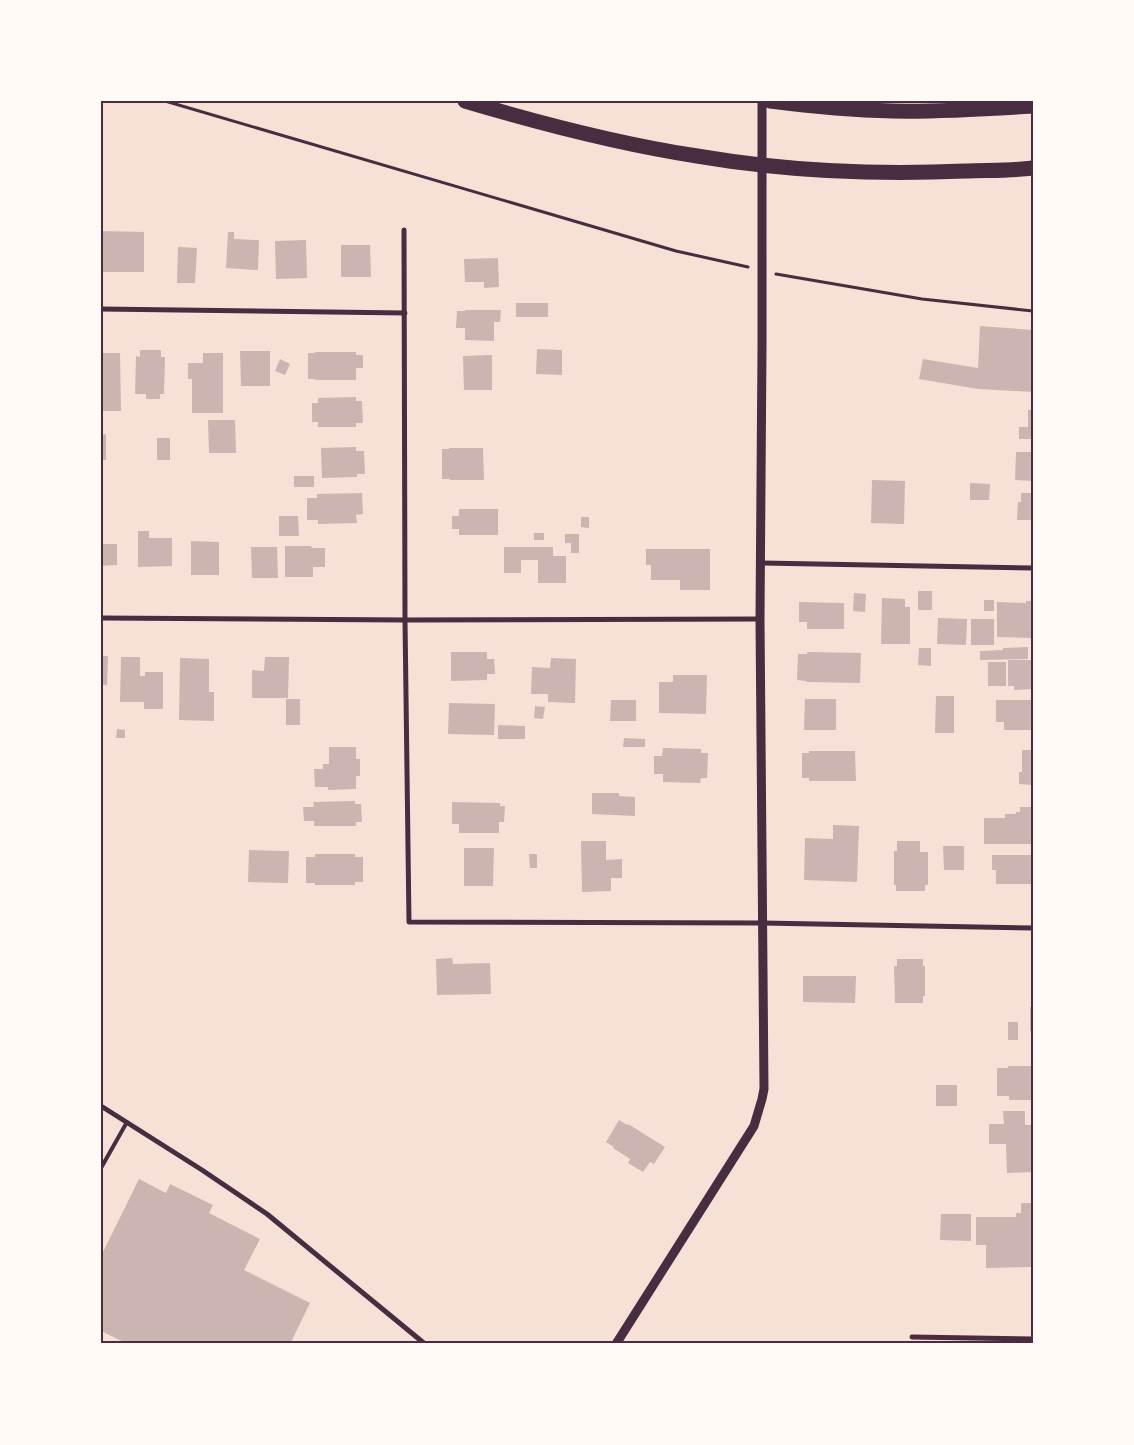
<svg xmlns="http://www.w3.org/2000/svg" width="1134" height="1445" font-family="Figtree,sans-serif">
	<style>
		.building { fill: #ccb4b1 }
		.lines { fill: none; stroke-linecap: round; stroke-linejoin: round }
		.path { stroke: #4a2c40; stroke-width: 3 }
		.service { stroke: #4a2c40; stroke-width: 4 }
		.minor { stroke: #4a2c40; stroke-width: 5 }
		.tertiary { stroke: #4a2c40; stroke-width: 9 }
		.motorway { stroke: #4a2c40; stroke-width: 15 }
		.neatline { fill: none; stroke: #4a2c40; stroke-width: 2 }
	</style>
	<rect width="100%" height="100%" fill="#f7e1d7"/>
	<g class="building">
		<path d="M 101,231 L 144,232 L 144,272 L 101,272 Z"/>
		<path d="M 228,232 L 234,232 L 234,239 L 259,240 L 258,270 L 226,268 Z"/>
		<path d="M 306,240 L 307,278 L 276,279 L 275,241 Z"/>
		<path d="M 341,245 L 370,245 L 371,277 L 341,277 Z"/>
		<path d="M 178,247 L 197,248 L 195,283 L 177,283 Z"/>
		<path d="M 498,258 L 499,287 L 484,288 L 484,282 L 465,282 L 464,259 Z"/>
		<rect x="516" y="303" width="32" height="14"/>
		<path d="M 465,310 L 501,310 L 500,322 L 494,322 L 494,341 L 465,340 L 465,328 L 456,328 L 457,311 L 465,311 Z"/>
		<path d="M 980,326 L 1033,330 L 1033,392 L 978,389 L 919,379 L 923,359 L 978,368 Z"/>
		<path d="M 537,349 L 562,350 L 562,375 L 536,374 Z"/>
		<path d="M 140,350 L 161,350 L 161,357 L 165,357 L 164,394 L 160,394 L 160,399 L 146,399 L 146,394 L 135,394 L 136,356 L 140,357 Z"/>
		<path d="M 240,351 L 270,351 L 270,386 L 241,386 Z"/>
		<path d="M 315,352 L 356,352 L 356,355 L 363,355 L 363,368 L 356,368 L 356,380 L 315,380 L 315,379 L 308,379 L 308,353 L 315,353 Z"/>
		<path d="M 101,353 L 120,353 L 121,411 L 101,411 Z"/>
		<path d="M 203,353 L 223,353 L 223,413 L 192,413 L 192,379 L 188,379 L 188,363 L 203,363 Z"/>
		<path d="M 492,355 L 492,390 L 464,390 L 463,356 Z"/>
		<path d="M 280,359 L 290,364 L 285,375 L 275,371 Z"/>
		<path d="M 356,397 L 356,401 L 362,401 L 363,423 L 356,423 L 356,427 L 318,427 L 318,422 L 312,422 L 312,403 L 318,403 L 318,398 Z"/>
		<path d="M 1028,410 L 1033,410 L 1033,439 L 1019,439 L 1019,427 L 1028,427 Z"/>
		<path d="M 208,420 L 235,420 L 236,453 L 209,453 Z"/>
		<path d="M 106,434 L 106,460 L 101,460 L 101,435 Z"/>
		<rect x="157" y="438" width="13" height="22"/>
		<path d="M 356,447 L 356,451 L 364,451 L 365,474 L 357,474 L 357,477 L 322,478 L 321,448 Z"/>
		<path d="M 449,448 L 483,448 L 484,480 L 450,480 L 450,479 L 442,479 L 442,449 L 449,449 Z"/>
		<path d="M 1016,452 L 1033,452 L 1033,481 L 1015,480 Z"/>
		<rect x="294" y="476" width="20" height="11"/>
		<path d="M 872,480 L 905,481 L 904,524 L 871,523 Z"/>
		<path d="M 970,483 L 990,484 L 989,500 L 970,500 Z"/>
		<path d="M 362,493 L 363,514 L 356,515 L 357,523 L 318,524 L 318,520 L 307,520 L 307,498 L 317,498 L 317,494 Z"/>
		<path d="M 1021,493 L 1033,493 L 1033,520 L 1017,520 L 1018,502 L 1021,502 Z"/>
		<path d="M 459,509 L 498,509 L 498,535 L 459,535 L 459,529 L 452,529 L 452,516 L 459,516 Z"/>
		<path d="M 279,516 L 298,516 L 299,536 L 279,536 Z"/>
		<path d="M 581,517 L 589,517 L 589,528 L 581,527 Z"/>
		<path d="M 138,531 L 149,531 L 149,538 L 172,538 L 172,566 L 138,567 Z"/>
		<rect x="534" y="533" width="10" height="7"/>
		<path d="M 565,534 L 579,534 L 579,553 L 571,553 L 571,543 L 565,543 Z"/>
		<path d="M 191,541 L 219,542 L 219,575 L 191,575 Z"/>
		<path d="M 101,544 L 117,544 L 117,565 L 101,566 Z"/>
		<path d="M 285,546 L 311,546 L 312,548 L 325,548 L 325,567 L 313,567 L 313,577 L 285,577 Z"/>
		<path d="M 251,547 L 277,547 L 278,578 L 252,578 Z"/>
		<path d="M 504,547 L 553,547 L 553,556 L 566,556 L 566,583 L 538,583 L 538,560 L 521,560 L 521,573 L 504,573 Z"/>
		<path d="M 646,549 L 710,549 L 710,590 L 680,590 L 680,580 L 651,580 L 651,565 L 646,565 Z"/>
		<rect x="918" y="591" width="14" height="19"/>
		<path d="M 854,593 L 866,594 L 865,612 L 853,611 Z"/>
		<path d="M 882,598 L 905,599 L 905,607 L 910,607 L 910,644 L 881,644 Z"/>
		<rect x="984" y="600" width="10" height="11"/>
		<path d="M 1026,601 L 1033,601 L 1033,638 L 997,637 L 997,602 L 1026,603 Z"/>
		<path d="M 799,602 L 844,603 L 844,629 L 807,629 L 807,622 L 799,622 Z"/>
		<path d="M 938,618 L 967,619 L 966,645 L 937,644 Z"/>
		<rect x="971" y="619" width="23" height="26"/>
		<path d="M 1028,647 L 1028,659 L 980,660 L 980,651 L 1003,650 L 1003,648 Z"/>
		<path d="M 919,648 L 931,648 L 931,666 L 918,665 Z"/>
		<path d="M 451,652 L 487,652 L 487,659 L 494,659 L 495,674 L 487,674 L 487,680 L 451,681 Z"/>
		<path d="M 807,652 L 861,653 L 860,683 L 806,682 L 806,681 L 797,680 L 798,654 L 807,654 Z"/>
		<path d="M 101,656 L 108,656 L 107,685 L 101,685 Z"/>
		<path d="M 121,657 L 140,657 L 140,676 L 145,676 L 145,672 L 163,672 L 163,709 L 144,709 L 144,702 L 120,702 Z"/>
		<path d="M 265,657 L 289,657 L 288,698 L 252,698 L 252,670 L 264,671 Z"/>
		<path d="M 180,658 L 209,659 L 209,692 L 214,692 L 214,721 L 179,720 Z"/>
		<path d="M 551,658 L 576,659 L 575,703 L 548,702 L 548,694 L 531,694 L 532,667 L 550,668 Z"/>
		<path d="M 1008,660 L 1033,660 L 1033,689 L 1014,690 L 1014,686 L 1008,686 Z"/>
		<rect x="988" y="662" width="18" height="24"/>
		<path d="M 673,675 L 707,675 L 706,714 L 659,713 L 659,682 L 673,682 Z"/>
		<path d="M 936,696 L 954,696 L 954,733 L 935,733 Z"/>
		<rect x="286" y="699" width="14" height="26"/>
		<path d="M 805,699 L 836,699 L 836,730 L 804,730 Z"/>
		<path d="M 611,700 L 636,700 L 636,721 L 610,721 Z"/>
		<path d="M 996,700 L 1033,700 L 1032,730 L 1004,730 L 1004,722 L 996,722 Z"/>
		<path d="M 449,703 L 495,704 L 494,735 L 448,734 Z"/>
		<path d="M 535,706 L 545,707 L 543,719 L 534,718 Z"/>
		<path d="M 498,725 L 525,726 L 525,739 L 498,739 Z"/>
		<path d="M 117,729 L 125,730 L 125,738 L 116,738 Z"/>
		<path d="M 624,738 L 645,739 L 645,747 L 623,747 Z"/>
		<path d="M 329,747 L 356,747 L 356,759 L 360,759 L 360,776 L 356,776 L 356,789 L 328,790 L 328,787 L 315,787 L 314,769 L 323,769 L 323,764 L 329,764 Z"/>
		<path d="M 663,748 L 701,749 L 701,753 L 708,753 L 707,778 L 701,778 L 700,783 L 663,782 L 663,774 L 654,774 L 654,756 L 662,756 Z"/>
		<path d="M 1022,750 L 1033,750 L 1033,785 L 1019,784 L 1019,772 L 1022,772 Z"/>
		<path d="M 809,751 L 855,751 L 856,781 L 809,781 L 809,778 L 802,778 L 802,753 L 809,753 Z"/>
		<path d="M 592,793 L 619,793 L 619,796 L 635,797 L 635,816 L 592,814 Z"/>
		<path d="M 355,801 L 355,804 L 361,804 L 362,822 L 356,822 L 356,826 L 314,826 L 314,821 L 304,821 L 303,807 L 314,807 L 313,802 Z"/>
		<path d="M 452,802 L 500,803 L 500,806 L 505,806 L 504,822 L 499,822 L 499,833 L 459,833 L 459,824 L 452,824 Z"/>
		<path d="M 1020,807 L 1033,807 L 1033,844 L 984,844 L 984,818 L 1005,818 L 1005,814 L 1016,814 L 1016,812 L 1020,812 Z"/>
		<path d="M 833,825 L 859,826 L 857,882 L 804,880 L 805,838 L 833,839 Z"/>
		<path d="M 581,841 L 606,841 L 606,860 L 622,859 L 622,878 L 611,878 L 611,891 L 582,892 Z"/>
		<path d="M 897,841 L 920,841 L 920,852 L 928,852 L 928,885 L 925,885 L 925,891 L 896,891 L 896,885 L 894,885 L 894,851 L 897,851 Z"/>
		<path d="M 943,846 L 964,846 L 964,870 L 944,870 Z"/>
		<path d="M 464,848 L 494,848 L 493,886 L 464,886 Z"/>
		<path d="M 249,850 L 289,851 L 288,883 L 248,882 Z"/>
		<path d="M 315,854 L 355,854 L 355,857 L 363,857 L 363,882 L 355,882 L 355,885 L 315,885 L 315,883 L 306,883 L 306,857 L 315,857 Z"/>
		<path d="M 529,854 L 537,854 L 537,868 L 530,868 Z"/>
		<path d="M 992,855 L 1033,855 L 1033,884 L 996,884 L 996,870 L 992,870 Z"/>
		<path d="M 452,958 L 453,964 L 490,963 L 491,994 L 437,995 L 436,959 Z"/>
		<path d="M 897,959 L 923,959 L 923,966 L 925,966 L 925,996 L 923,996 L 923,1003 L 895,1003 L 894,966 L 897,966 Z"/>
		<path d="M 803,976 L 856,976 L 855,1003 L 803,1002 Z"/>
		<rect x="1030" y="1007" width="3" height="24"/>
		<rect x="1008" y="1022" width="10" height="18"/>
		<path d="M 1008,1066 L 1033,1066 L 1033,1100 L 1009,1100 L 1009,1096 L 997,1096 L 997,1068 L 1008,1068 Z"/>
		<rect x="936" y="1085" width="21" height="21"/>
		<path d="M 1003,1111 L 1025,1111 L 1025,1125 L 1033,1125 L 1033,1172 L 1007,1173 L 1006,1144 L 989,1144 L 989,1124 L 1004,1124 Z"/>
		<path d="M 619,1120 L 627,1125 L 628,1124 L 665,1147 L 654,1164 L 650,1162 L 643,1172 L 628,1163 L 630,1159 L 613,1148 L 614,1147 L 606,1142 Z"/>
		<path d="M 139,1179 L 166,1193 L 170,1184 L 213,1205 L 209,1213 L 260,1239 L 244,1270 L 310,1303 L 290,1344 L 128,1344 L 101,1331 L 101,1256 Z"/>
		<path d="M 1021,1203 L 1033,1203 L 1033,1267 L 986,1268 L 986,1245 L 976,1245 L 976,1217 L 1016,1217 L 1016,1213 L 1021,1213 Z"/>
		<path d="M 941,1214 L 971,1214 L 971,1241 L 940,1240 Z"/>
	</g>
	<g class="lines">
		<g class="path">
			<path d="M 165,101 L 676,251 L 748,267"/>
			<path d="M 776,274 L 922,299 L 1033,311"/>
		</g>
		<path class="service" d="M 101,1168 L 127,1122"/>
		<g class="minor">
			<path d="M 404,230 L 405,620 L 409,922 L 761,923 L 1033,928"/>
			<path d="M 101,309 L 405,313"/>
			<path d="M 760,563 L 1033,568"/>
			<path d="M 101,618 L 405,620 L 760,619"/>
			<path d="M 101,1106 L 202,1170 L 267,1214 L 425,1344"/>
			<path d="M 912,1337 L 1033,1339"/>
		</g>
		<path class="tertiary" d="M 616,1344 L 754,1126 L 762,1099 L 764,1089 L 760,619 L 762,347 L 762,101"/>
		<g class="motorway">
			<path d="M 465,101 C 542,124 619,144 697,156 C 785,171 876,175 965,171 C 987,170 1010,171 1033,168"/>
			<path d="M 770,101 C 810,106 851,110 892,111 C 939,112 986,109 1033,106"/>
		</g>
	</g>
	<rect width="1134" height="1445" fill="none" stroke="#fffaf5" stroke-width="205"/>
	<rect x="102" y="102" width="930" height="1240" class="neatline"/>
</svg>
